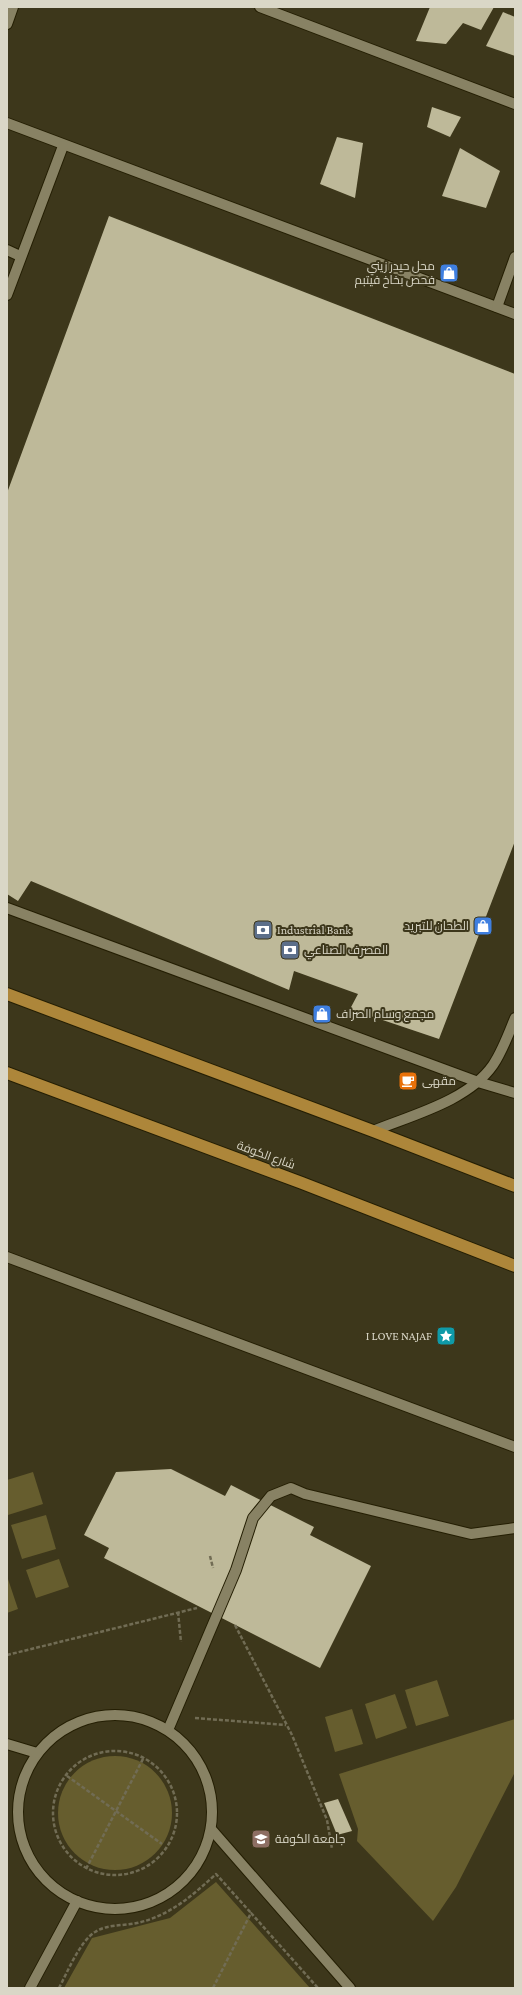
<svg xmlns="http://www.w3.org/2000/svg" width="522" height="1995" font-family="'Crimson Pro',Cairo,serif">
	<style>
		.green { fill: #665d2e }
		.building { fill: #beb999 }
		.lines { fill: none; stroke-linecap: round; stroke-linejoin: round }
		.lane-casing { stroke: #241e03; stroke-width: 12 }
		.street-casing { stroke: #241e03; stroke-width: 12 }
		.highway-casing { stroke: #241e03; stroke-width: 14 }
		.path { stroke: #716c54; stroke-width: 2.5; stroke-dasharray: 4 2; stroke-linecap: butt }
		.lane { stroke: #888264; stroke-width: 10 }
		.street { stroke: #888264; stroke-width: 10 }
		.highway { stroke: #ad863a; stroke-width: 12 }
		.labels { text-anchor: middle; stroke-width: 4; stroke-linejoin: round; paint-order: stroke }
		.poi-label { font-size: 12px; fill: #dad7c7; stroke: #3d371b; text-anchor: start }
		.street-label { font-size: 12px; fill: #dad7c7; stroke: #3d371b }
	</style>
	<rect width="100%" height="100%" fill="#3d371b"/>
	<g class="green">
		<path d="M 33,1472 L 43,1504 L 8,1515 L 7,1480 Z"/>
		<path d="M 46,1515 L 56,1549 L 22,1559 L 11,1525 Z"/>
		<path d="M 59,1559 L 69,1587 L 36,1598 L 26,1570 Z"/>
		<path d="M 7,1576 L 18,1609 L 7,1613 Z"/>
		<path d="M 437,1680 L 449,1716 L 416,1726 L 405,1690 Z"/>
		<path d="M 395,1694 L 407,1728 L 376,1739 L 365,1704 Z"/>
		<path d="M 352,1709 L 363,1744 L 335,1752 L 325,1717 Z"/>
		<path d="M 515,1719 L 515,1772 L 456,1887 L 433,1921 L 357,1841 L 358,1829 L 339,1774 Z"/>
		<circle cx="115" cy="1813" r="57"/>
		<path d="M 216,1882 L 310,1988 L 64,1988 L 92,1938 L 170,1918 Z"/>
	</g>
	<g class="building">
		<path d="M 430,7 L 494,7 L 481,30 L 463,23 L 446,44 L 416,41 Z"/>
		<path d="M 503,12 L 515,17 L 515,56 L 486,46 Z"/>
		<path d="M 432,107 L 461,117 L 450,137 L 427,127 Z"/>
		<path d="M 337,137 L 363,143 L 355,198 L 320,184 Z"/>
		<path d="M 460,148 L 500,171 L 486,208 L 442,196 Z"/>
		<path d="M 109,216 L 515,374 L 515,841 L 439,1039 L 350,1009 L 358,994 L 294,971 L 289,990 L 31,881 L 18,901 L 7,894 L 7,493 Z"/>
		<path d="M 171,1469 L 225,1496 L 231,1485 L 314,1527 L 310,1535 L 371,1566 L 320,1668 L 104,1558 L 109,1548 L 84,1535 L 116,1472 Z"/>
		<path d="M 338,1799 L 352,1831 L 337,1835 L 324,1803 Z"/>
	</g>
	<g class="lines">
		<g class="lane-casing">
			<g id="lane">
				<path d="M 7,1257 L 515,1447"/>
				<circle cx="115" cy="1812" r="97"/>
				<path d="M 168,1730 L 236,1570 L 253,1518 L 271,1496 L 291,1488 L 305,1494 L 471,1534 L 515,1528"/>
				<path d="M 7,1744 L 37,1753"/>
				<path d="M 211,1829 L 350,1988"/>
				<path d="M 30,1988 L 77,1901"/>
			</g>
		</g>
		<g class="street-casing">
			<g id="street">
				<path d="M 260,7 L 515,104"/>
				<path d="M 7,24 L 13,7"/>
				<path d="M 7,123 L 515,314"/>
				<path d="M 7,250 L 20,256"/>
				<path d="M 7,295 L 63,146"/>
				<path d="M 497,307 L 515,257"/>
				<path d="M 7,908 L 478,1082 L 515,1093"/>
				<path d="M 373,1131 C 412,1115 468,1101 493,1065 C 502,1052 509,1033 515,1018"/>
			</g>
		</g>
		<g class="highway-casing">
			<g id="highway">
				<path d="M 7,994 L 373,1131 L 515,1186"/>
				<path d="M 7,1073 L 302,1183 L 515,1266"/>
			</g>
		</g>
		<g class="path">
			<path d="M 210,1556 L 213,1568"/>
			<path d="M 178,1612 L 181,1642"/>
			<path d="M 235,1625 L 292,1735 L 327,1820 L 332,1849"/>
			<path d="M 7,1655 L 197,1608"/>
			<path d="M 195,1718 L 286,1725"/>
			<circle cx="115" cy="1813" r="62"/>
			<path d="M 67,1776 L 162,1844"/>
			<path d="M 86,1869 L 144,1757"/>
			<path d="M 59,1988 C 67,1973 80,1941 95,1932 C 107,1924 123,1926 137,1923 C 169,1916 192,1896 216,1874 L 251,1913"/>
			<path d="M 213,1988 L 251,1913 L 318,1988"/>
		</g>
		<use href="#lane" class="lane"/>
		<use href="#street" class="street"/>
		<use href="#highway" class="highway"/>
	</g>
	<defs>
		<g id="shop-square" transform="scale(1)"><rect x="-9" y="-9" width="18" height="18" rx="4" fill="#3f7fe0" stroke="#3d371b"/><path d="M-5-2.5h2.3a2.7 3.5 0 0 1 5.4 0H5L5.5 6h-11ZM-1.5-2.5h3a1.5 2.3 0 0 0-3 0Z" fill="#fff"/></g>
		<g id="bank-square" transform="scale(1)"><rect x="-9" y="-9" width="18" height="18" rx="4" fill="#5c6f8a" stroke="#3d371b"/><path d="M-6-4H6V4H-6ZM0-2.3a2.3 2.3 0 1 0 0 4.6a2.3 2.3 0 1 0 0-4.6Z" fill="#fff"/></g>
		<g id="cafe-square" transform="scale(1)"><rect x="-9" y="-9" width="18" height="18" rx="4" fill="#e8710a" stroke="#3d371b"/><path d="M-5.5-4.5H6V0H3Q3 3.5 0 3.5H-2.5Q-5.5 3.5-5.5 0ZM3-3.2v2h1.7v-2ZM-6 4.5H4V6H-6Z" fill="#fff"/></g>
		<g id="sight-square" transform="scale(1)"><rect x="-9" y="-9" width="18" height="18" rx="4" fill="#0f9aa8" stroke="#3d371b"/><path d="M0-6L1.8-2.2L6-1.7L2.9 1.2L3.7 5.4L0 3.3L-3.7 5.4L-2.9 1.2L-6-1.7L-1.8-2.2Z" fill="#fff"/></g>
		<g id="university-square" transform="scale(1)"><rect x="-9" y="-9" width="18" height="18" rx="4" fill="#8d6e63" stroke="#3d371b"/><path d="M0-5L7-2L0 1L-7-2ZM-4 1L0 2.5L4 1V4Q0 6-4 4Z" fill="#fff"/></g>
	</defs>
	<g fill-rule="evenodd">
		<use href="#shop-square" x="449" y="273"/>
		<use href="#shop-square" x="483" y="926"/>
		<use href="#bank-square" x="263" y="930"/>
		<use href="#bank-square" x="290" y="950"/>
		<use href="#shop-square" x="322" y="1014"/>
		<use href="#cafe-square" x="408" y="1081"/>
		<use href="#sight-square" x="446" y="1336"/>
		<use href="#university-square" x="261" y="1839"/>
	</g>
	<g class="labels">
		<g class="poi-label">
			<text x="435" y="270" text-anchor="end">محل حيدر زيني<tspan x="435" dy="14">فحص بخاخ فيتبم</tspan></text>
			<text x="469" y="930" text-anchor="end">الطحان للتبريد</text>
			<text x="277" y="934">Industrial Bank</text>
			<text x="304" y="954">المصرف الصناعي</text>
			<text x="336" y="1018">مجمع وسام الصراف</text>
			<text x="422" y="1085">مقهى</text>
			<text x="432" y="1340" text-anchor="end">I LOVE NAJAF</text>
			<text x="275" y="1843">جامعة الكوفة</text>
		</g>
		<g class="street-label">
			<text transform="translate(266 1155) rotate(20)" y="4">شارع الكوفة</text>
		</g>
	</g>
	<rect width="522" height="1995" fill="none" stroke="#dad7c7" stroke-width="16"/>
</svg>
